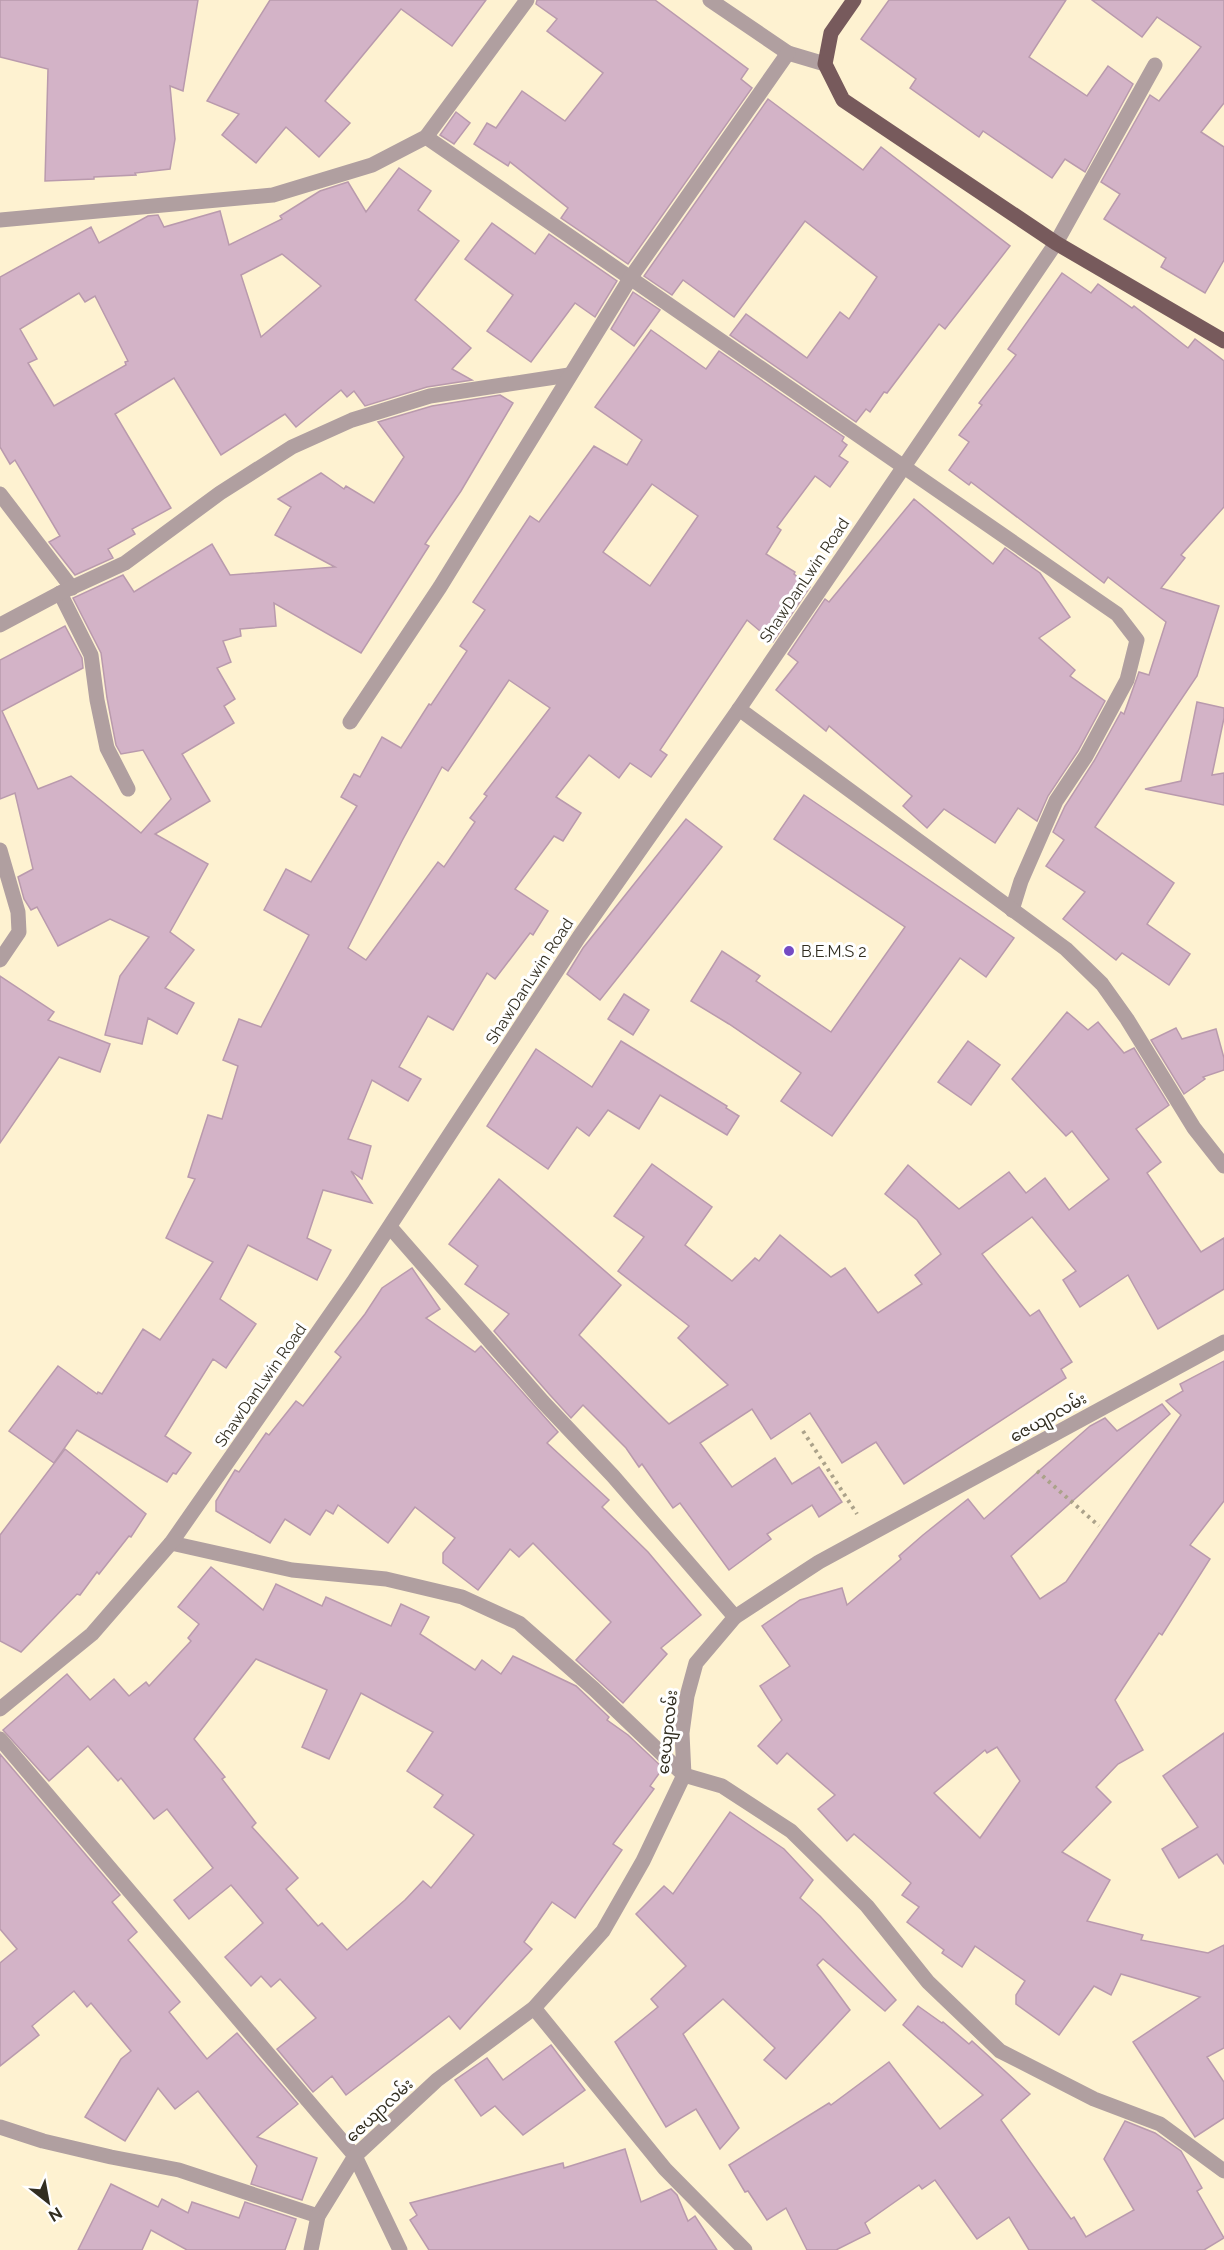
<svg xmlns="http://www.w3.org/2000/svg" width="1224" height="2250" font-family="Raleway,'Noto Sans Myanmar',sans-serif">
	<style>
		.building { fill: #d3b3c7; stroke: #b99aad; stroke-width: 1.5; fill-rule: evenodd }
		.lines { fill: none; stroke-linecap: round; stroke-linejoin: round }
		.path { stroke: #aba28a; stroke-width: 4; stroke-dasharray: 3 4.5; stroke-linecap: butt }
		.minor { stroke: #b09fa0; stroke-width: 15 }
		.major { stroke: #775a5c; stroke-width: 15 }
		.poi-dot { fill: #744bc4; stroke: #fff; stroke-width: 2 }
		.labels { text-anchor: middle; stroke-width: 6; stroke-linejoin: round; paint-order: stroke }
		.street-label { font-size: 16px; fill: #322e21; stroke: #fff }
		.poi-label { font-size: 16px; fill: #322e21; stroke: #fff; text-anchor: start }
	</style>
	<rect width="100%" height="100%" fill="#fef2d1"/>
	<g class="building">
		<path d="M 0,0 L 198,0 L 183,91 L 170,86 L 175,139 L 170,169 L 135,173 L 136,175 L 94,177 L 94,179 L 45,181 L 48,69 L 0,57 Z"/>
		<path d="M 270,0 L 486,0 L 452,46 L 401,9 L 325,101 L 350,123 L 319,157 L 286,127 L 256,163 L 222,135 L 239,114 L 207,101 Z"/>
		<path d="M 537,0 L 655,0 L 748,69 L 741,79 L 752,88 L 628,264 L 561,218 L 568,208 L 510,162 L 508,166 L 474,144 L 487,123 L 496,128 L 522,91 L 565,121 L 603,73 L 547,31 L 557,19 L 536,4 Z"/>
		<path d="M 889,0 L 1066,0 L 1029,57 L 1087,96 L 1108,66 L 1133,84 L 1085,172 L 1065,159 L 1052,178 L 983,131 L 979,137 L 910,88 L 916,79 L 861,39 Z"/>
		<path d="M 1092,0 L 1224,0 L 1224,103 L 1201,132 L 1224,147 L 1224,260 L 1205,293 L 1161,267 L 1166,258 L 1104,219 L 1120,194 L 1101,182 L 1150,95 L 1159,101 L 1201,47 L 1157,17 L 1142,37 Z"/>
		<path d="M 768,99 L 863,170 L 881,147 L 1010,246 L 945,329 L 939,324 L 887,393 L 884,392 L 870,412 L 866,409 L 856,422 L 730,335 L 746,314 L 807,358 L 840,312 L 849,319 L 877,277 L 805,221 L 734,317 L 683,280 L 672,295 L 644,276 Z"/>
		<path d="M 456,112 L 470,123 L 454,144 L 440,135 Z"/>
		<path d="M 399,168 L 431,191 L 418,210 L 459,241 L 415,300 L 471,348 L 452,369 L 472,380 L 427,387 L 365,406 L 354,391 L 347,397 L 341,390 L 296,427 L 285,414 L 221,455 L 174,378 L 115,414 L 171,508 L 132,529 L 135,534 L 108,549 L 113,558 L 75,575 L 49,542 L 60,536 L 15,460 L 10,464 L 0,447 L 0,277 L 91,227 L 99,243 L 148,216 L 158,215 L 164,227 L 220,211 L 229,245 L 282,219 L 280,216 L 320,191 L 348,182 L 366,212 ZM 282,254 L 321,286 L 261,337 L 241,275 ZM 79,293 L 85,302 L 95,296 L 128,361 L 125,362 L 126,365 L 54,406 L 28,363 L 37,359 L 20,329 Z"/>
		<path d="M 492,223 L 535,254 L 549,234 L 617,281 L 595,317 L 575,303 L 531,362 L 487,331 L 513,295 L 465,259 Z"/>
		<path d="M 1062,273 L 1091,293 L 1098,284 L 1132,308 L 1134,306 L 1188,348 L 1195,339 L 1224,361 L 1224,507 L 1181,555 L 1185,558 L 1161,588 L 1219,606 L 1197,676 L 1095,827 L 1174,883 L 1147,924 L 1190,954 L 1169,985 L 1122,953 L 1116,960 L 1063,919 L 1085,892 L 1046,866 L 1064,840 L 1053,832 L 1065,806 L 1094,761 L 1121,712 L 1124,714 L 1139,672 L 1149,675 L 1166,622 L 1108,577 L 1104,583 L 971,482 L 969,485 L 949,470 L 969,442 L 959,435 L 982,405 L 979,403 L 1016,355 L 1008,349 Z"/>
		<path d="M 633,292 L 660,310 L 634,346 L 611,329 Z"/>
		<path d="M 651,330 L 706,369 L 719,351 L 844,437 L 842,441 L 847,445 L 839,456 L 848,462 L 830,487 L 815,476 L 777,527 L 781,530 L 766,554 L 795,572 L 794,574 L 810,587 L 773,642 L 747,620 L 660,750 L 667,755 L 651,777 L 630,763 L 619,778 L 589,755 L 556,797 L 581,813 L 563,841 L 554,836 L 515,889 L 548,911 L 533,935 L 530,933 L 495,979 L 487,973 L 453,1030 L 428,1016 L 399,1067 L 421,1079 L 408,1101 L 372,1080 L 348,1139 L 371,1146 L 362,1179 L 351,1171 L 372,1203 L 323,1190 L 307,1238 L 331,1250 L 317,1280 L 248,1245 L 220,1299 L 256,1324 L 226,1368 L 213,1359 L 165,1436 L 191,1453 L 176,1474 L 173,1473 L 167,1482 L 77,1430 L 54,1463 L 9,1431 L 58,1366 L 97,1394 L 98,1392 L 102,1394 L 143,1329 L 160,1340 L 213,1262 L 166,1238 L 195,1179 L 188,1177 L 208,1115 L 222,1119 L 238,1066 L 223,1060 L 239,1019 L 261,1027 L 309,935 L 264,910 L 286,869 L 311,882 L 357,806 L 341,797 L 354,774 L 360,777 L 382,737 L 401,748 L 429,704 L 431,705 L 467,651 L 460,646 L 485,610 L 473,602 L 530,516 L 539,522 L 594,446 L 627,465 L 642,440 L 595,407 ZM 652,484 L 698,516 L 650,586 L 603,552 ZM 509,680 L 550,708 L 484,794 L 487,796 L 470,818 L 475,822 L 444,867 L 438,862 L 366,960 L 348,948 L 402,841 L 442,767 L 448,771 Z"/>
		<path d="M 500,395 L 513,403 L 461,491 L 425,544 L 429,546 L 361,653 L 274,603 L 276,626 L 240,629 L 241,636 L 223,641 L 231,662 L 217,668 L 235,699 L 224,706 L 234,723 L 182,754 L 210,801 L 155,834 L 208,864 L 170,932 L 194,950 L 165,988 L 194,1003 L 177,1034 L 148,1018 L 142,1044 L 105,1035 L 120,976 L 149,937 L 110,919 L 58,946 L 37,907 L 31,910 L 24,899 L 18,877 L 33,869 L 15,793 L 0,799 L 0,660 L 65,626 L 82,658 L 83,668 L 2,711 L 38,789 L 71,776 L 141,833 L 171,799 L 143,750 L 121,754 L 116,745 L 107,698 L 101,653 L 73,598 L 123,575 L 134,592 L 212,544 L 230,575 L 335,567 L 275,535 L 291,507 L 278,499 L 321,473 L 344,489 L 346,486 L 374,503 L 404,457 L 378,422 L 432,406 Z"/>
		<path d="M 914,499 L 993,564 L 1005,548 L 1040,573 L 1070,617 L 1039,638 L 1075,670 L 1070,676 L 1105,701 L 1078,751 L 1048,796 L 1037,821 L 1018,808 L 995,843 L 944,809 L 927,828 L 903,806 L 912,796 L 829,726 L 826,731 L 776,690 L 798,662 L 788,654 L 825,599 L 829,602 Z"/>
		<path d="M 1197,702 L 1224,708 L 1224,718 L 1212,775 L 1224,773 L 1224,805 L 1145,789 L 1181,781 Z"/>
		<path d="M 804,795 L 1014,938 L 986,977 L 960,958 L 832,1136 L 781,1101 L 801,1073 L 729,1024 L 691,1001 L 722,951 L 760,976 L 756,981 L 831,1032 L 905,927 L 774,839 Z"/>
		<path d="M 686,819 L 722,847 L 600,1000 L 567,974 L 583,948 Z"/>
		<path d="M 0,976 L 54,1012 L 48,1020 L 110,1044 L 100,1072 L 59,1057 L 0,1143 Z"/>
		<path d="M 624,994 L 649,1010 L 633,1035 L 608,1019 Z"/>
		<path d="M 1067,1012 L 1088,1030 L 1098,1022 L 1124,1053 L 1134,1048 L 1169,1105 L 1136,1129 L 1161,1162 L 1147,1173 L 1201,1252 L 1224,1238 L 1224,1289 L 1158,1329 L 1128,1275 L 1080,1307 L 1063,1280 L 1076,1271 L 1032,1217 L 982,1254 L 1030,1316 L 1039,1310 L 1072,1362 L 1061,1369 L 1066,1378 L 904,1484 L 876,1442 L 842,1463 L 810,1413 L 771,1439 L 752,1409 L 700,1443 L 732,1487 L 775,1458 L 792,1484 L 819,1467 L 842,1502 L 819,1517 L 812,1505 L 767,1534 L 771,1539 L 729,1570 L 680,1503 L 673,1508 L 642,1464 L 639,1467 L 626,1448 L 583,1405 L 571,1418 L 550,1395 L 494,1331 L 509,1314 L 465,1284 L 478,1266 L 449,1244 L 499,1179 L 621,1285 L 579,1335 L 669,1424 L 728,1385 L 678,1338 L 689,1326 L 618,1271 L 644,1237 L 614,1216 L 652,1164 L 712,1207 L 685,1245 L 732,1281 L 755,1258 L 759,1261 L 780,1235 L 831,1277 L 845,1268 L 878,1313 L 922,1284 L 915,1275 L 941,1254 L 917,1220 L 885,1194 L 908,1165 L 959,1209 L 1009,1172 L 1026,1193 L 1045,1178 L 1069,1210 L 1109,1179 L 1072,1131 L 1066,1136 L 1012,1079 Z"/>
		<path d="M 1176,1028 L 1182,1039 L 1216,1029 L 1224,1058 L 1224,1070 L 1203,1077 L 1205,1079 L 1184,1094 L 1151,1040 Z"/>
		<path d="M 621,1041 L 727,1106 L 726,1108 L 739,1116 L 727,1135 L 660,1095 L 639,1129 L 608,1110 L 589,1136 L 577,1127 L 548,1169 L 487,1126 L 536,1049 L 592,1087 Z"/>
		<path d="M 968,1041 L 1000,1065 L 971,1105 L 938,1082 Z"/>
		<path d="M 412,1268 L 440,1309 L 426,1318 L 475,1352 L 481,1346 L 558,1432 L 547,1443 L 609,1500 L 602,1507 L 648,1552 L 701,1615 L 661,1648 L 667,1654 L 623,1703 L 576,1660 L 611,1622 L 533,1543 L 519,1557 L 510,1549 L 478,1590 L 443,1563 L 443,1553 L 455,1538 L 415,1507 L 388,1543 L 338,1505 L 333,1514 L 326,1510 L 310,1535 L 285,1519 L 270,1543 L 216,1511 L 216,1501 L 235,1470 L 239,1472 L 266,1433 L 269,1435 L 296,1401 L 303,1406 L 341,1357 L 335,1352 L 365,1314 L 382,1288 Z"/>
		<path d="M 1224,1361 L 1224,1501 L 1190,1545 L 1210,1559 L 1162,1635 L 1159,1633 L 1115,1700 L 1143,1750 L 1118,1764 L 1096,1787 L 1111,1802 L 1062,1852 L 1110,1880 L 1087,1921 L 1143,1935 L 1141,1940 L 1208,1953 L 1224,1945 L 1224,2048 L 1207,2057 L 1224,2082 L 1224,2118 L 1195,2137 L 1133,2042 L 1200,1997 L 1121,1974 L 1111,1995 L 1094,1986 L 1059,2035 L 1016,2004 L 1016,1995 L 1025,1981 L 975,1946 L 962,1967 L 942,1953 L 944,1950 L 907,1922 L 919,1907 L 902,1895 L 911,1883 L 854,1834 L 847,1841 L 818,1809 L 835,1795 L 787,1753 L 777,1764 L 758,1746 L 782,1720 L 760,1686 L 790,1666 L 762,1626 L 800,1600 L 842,1588 L 847,1605 L 901,1559 L 899,1556 L 923,1535 L 968,1499 L 984,1519 L 1090,1426 L 1105,1418 L 1117,1431 L 1162,1404 L 1170,1414 L 1011,1556 L 1040,1599 L 1066,1582 L 1181,1415 L 1166,1401 L 1183,1391 L 1180,1384 ZM 997,1747 L 1020,1781 L 980,1838 L 934,1793 L 985,1750 L 987,1753 Z"/>
		<path d="M 65,1449 L 146,1514 L 131,1537 L 129,1536 L 99,1574 L 97,1572 L 80,1595 L 77,1594 L 21,1652 L 0,1641 L 0,1535 Z"/>
		<path d="M 211,1567 L 263,1610 L 276,1584 L 322,1606 L 326,1597 L 391,1626 L 401,1604 L 429,1617 L 420,1634 L 475,1670 L 482,1660 L 501,1674 L 513,1656 L 576,1686 L 609,1717 L 607,1720 L 628,1735 L 663,1768 L 650,1786 L 654,1789 L 613,1844 L 622,1850 L 575,1918 L 552,1902 L 524,1942 L 532,1949 L 460,2029 L 449,2016 L 346,2095 L 332,2076 L 313,2092 L 277,2049 L 316,2018 L 280,1979 L 271,1987 L 261,1976 L 251,1986 L 225,1957 L 263,1923 L 231,1885 L 189,1919 L 174,1900 L 213,1868 L 167,1809 L 154,1819 L 121,1778 L 118,1781 L 88,1746 L 49,1781 L 3,1730 L 67,1674 L 90,1700 L 114,1679 L 129,1696 L 146,1682 L 149,1686 L 191,1641 L 188,1638 L 199,1624 L 178,1607 ZM 256,1659 L 327,1690 L 302,1747 L 329,1759 L 361,1693 L 433,1732 L 407,1771 L 443,1795 L 434,1807 L 474,1835 L 431,1888 L 423,1881 L 405,1900 L 347,1950 L 322,1923 L 318,1926 L 286,1889 L 298,1878 L 252,1827 L 256,1823 L 222,1779 L 225,1777 L 194,1739 Z"/>
		<path d="M 1224,1733 L 1224,1864 L 1217,1854 L 1179,1878 L 1162,1849 L 1198,1827 L 1163,1776 Z"/>
		<path d="M 0,1754 L 120,1895 L 112,1902 L 137,1932 L 128,1940 L 180,2002 L 169,2012 L 207,2059 L 237,2033 L 298,2104 L 257,2137 L 317,2158 L 302,2200 L 251,2184 L 257,2166 L 198,2091 L 175,2109 L 158,2088 L 125,2141 L 85,2117 L 121,2059 L 131,2051 L 91,2003 L 87,2007 L 74,1991 L 32,2026 L 39,2035 L 0,2066 L 0,1963 L 17,1949 L 0,1929 Z"/>
		<path d="M 730,1812 L 784,1849 L 813,1880 L 800,1898 L 820,1916 L 896,2000 L 885,2011 L 823,1959 L 817,1965 L 850,2010 L 786,2079 L 764,2060 L 775,2048 L 723,1999 L 683,2034 L 739,2128 L 720,2149 L 696,2109 L 666,2127 L 615,2042 L 658,2007 L 651,1999 L 686,1966 L 636,1914 L 664,1886 L 673,1894 Z"/>
		<path d="M 918,2006 L 942,2023 L 943,2022 L 969,2044 L 972,2041 L 1030,2094 L 1001,2120 L 1071,2219 L 1074,2217 L 1086,2237 L 1134,2210 L 1104,2159 L 1125,2121 L 1155,2133 L 1181,2151 L 1202,2188 L 1197,2191 L 1224,2238 L 1204,2250 L 1029,2250 L 1009,2217 L 977,2239 L 935,2180 L 922,2189 L 919,2185 L 865,2223 L 870,2233 L 836,2250 L 807,2250 L 786,2208 L 767,2220 L 748,2191 L 745,2192 L 729,2165 L 829,2103 L 831,2105 L 889,2062 L 940,2129 L 983,2095 L 903,2025 Z"/>
		<path d="M 551,2045 L 585,2090 L 523,2135 L 495,2106 L 481,2116 L 455,2080 L 487,2058 L 503,2080 Z"/>
		<path d="M 625,2149 L 641,2202 L 671,2189 L 677,2195 L 688,2221 L 695,2216 L 717,2250 L 429,2250 L 410,2220 L 417,2215 L 410,2203 L 563,2163 L 564,2168 Z"/>
		<path d="M 111,2184 L 158,2207 L 162,2199 L 188,2213 L 192,2202 L 239,2218 L 245,2202 L 296,2219 L 285,2250 L 187,2250 L 151,2230 L 142,2250 L 78,2250 Z"/>
	</g>
	<g class="lines">
		<g class="path">
			<path d="M 803,1431 L 857,1514"/>
			<path d="M 1037,1471 L 1099,1526"/>
		</g>
		<g class="minor">
			<path d="M 710,0 L 788,53 L 825,64"/>
			<path d="M 426,137 L 1117,614 L 1137,640 L 1127,680 L 1086,756 L 1056,801 L 1021,881 L 1012,910"/>
			<path d="M 0,220 L 273,195 L 372,165 L 426,137 L 527,0"/>
			<path d="M 0,494 L 72,588"/>
			<path d="M 60,593 L 91,655 L 97,700 L 107,748 L 128,789"/>
			<path d="M 0,625 L 60,593 L 125,563 L 220,493 L 292,447 L 352,420 L 430,396 L 569,375"/>
			<path d="M 739,709 L 1066,949 L 1102,984 L 1127,1019 L 1194,1128 L 1224,1166"/>
			<path d="M 350,722 L 440,587 L 631,277 L 788,53"/>
			<path d="M 0,850 L 18,912 L 19,932 L 0,960"/>
			<path d="M 390,1227 L 543,1402 L 613,1476 L 735,1617"/>
			<path d="M 171,1543 L 292,1570 L 386,1579 L 462,1597 L 519,1623 L 594,1689 L 684,1775 L 722,1786 L 791,1831 L 867,1906 L 928,1982 L 1000,2051 L 1094,2099 L 1160,2124 L 1224,2171"/>
			<path d="M 0,1709 L 92,1634 L 171,1543 L 353,1282 L 579,937 L 739,709 L 1056,243 L 1155,65"/>
			<path d="M 0,1739 L 355,2156 L 400,2250"/>
			<path d="M 534,2008 L 665,2169 L 745,2250"/>
			<path d="M 0,2127 L 43,2141 L 111,2157 L 179,2170 L 318,2216"/>
			<path d="M 311,2250 L 318,2216 L 355,2156 L 437,2080 L 534,2008 L 603,1931 L 643,1861 L 684,1775 L 682,1733 L 687,1696 L 696,1663 L 735,1617 L 819,1562 L 1224,1342"/>
		</g>
		<path class="major" d="M 854,0 L 831,33 L 825,64 L 843,100 L 1056,243 L 1224,341"/>
	</g>
	<circle class="poi-dot" cx="789" cy="951" r="6"/>
	<g class="labels">
		<g class="street-label">
			<text transform="translate(804 580) rotate(-56)" y="6">ShawDanLwin Road</text>
			<text transform="translate(529 981) rotate(-57)" y="6">ShawDanLwin Road</text>
			<text transform="translate(260 1385) rotate(-55)" y="6">ShawDanLwin Road</text>
			<text transform="translate(1048 1417) rotate(-29)" y="6">ဇေယျာလမ်း</text>
			<text transform="translate(667 1732) rotate(-84)" y="6">ဇေယျာလမ်း</text>
			<text transform="translate(379 2110) rotate(-43)" y="6">ဇေယျာလမ်း</text>
		</g>
		<g class="poi-label">
			<text x="801" y="957">B.E.M.S 2</text>
		</g>
	</g>
	<g transform="translate(48 2202) rotate(149)" stroke="#ffffff" stroke-width="4.5" paint-order="stroke">
	<path d="M0-4.5L10 22L0 15L-10 22Z" fill="#322e21"/>
	<text y="-9" font-size="16" font-weight="bold" text-anchor="middle" fill="#322e21">N</text>
	</g>
</svg>
